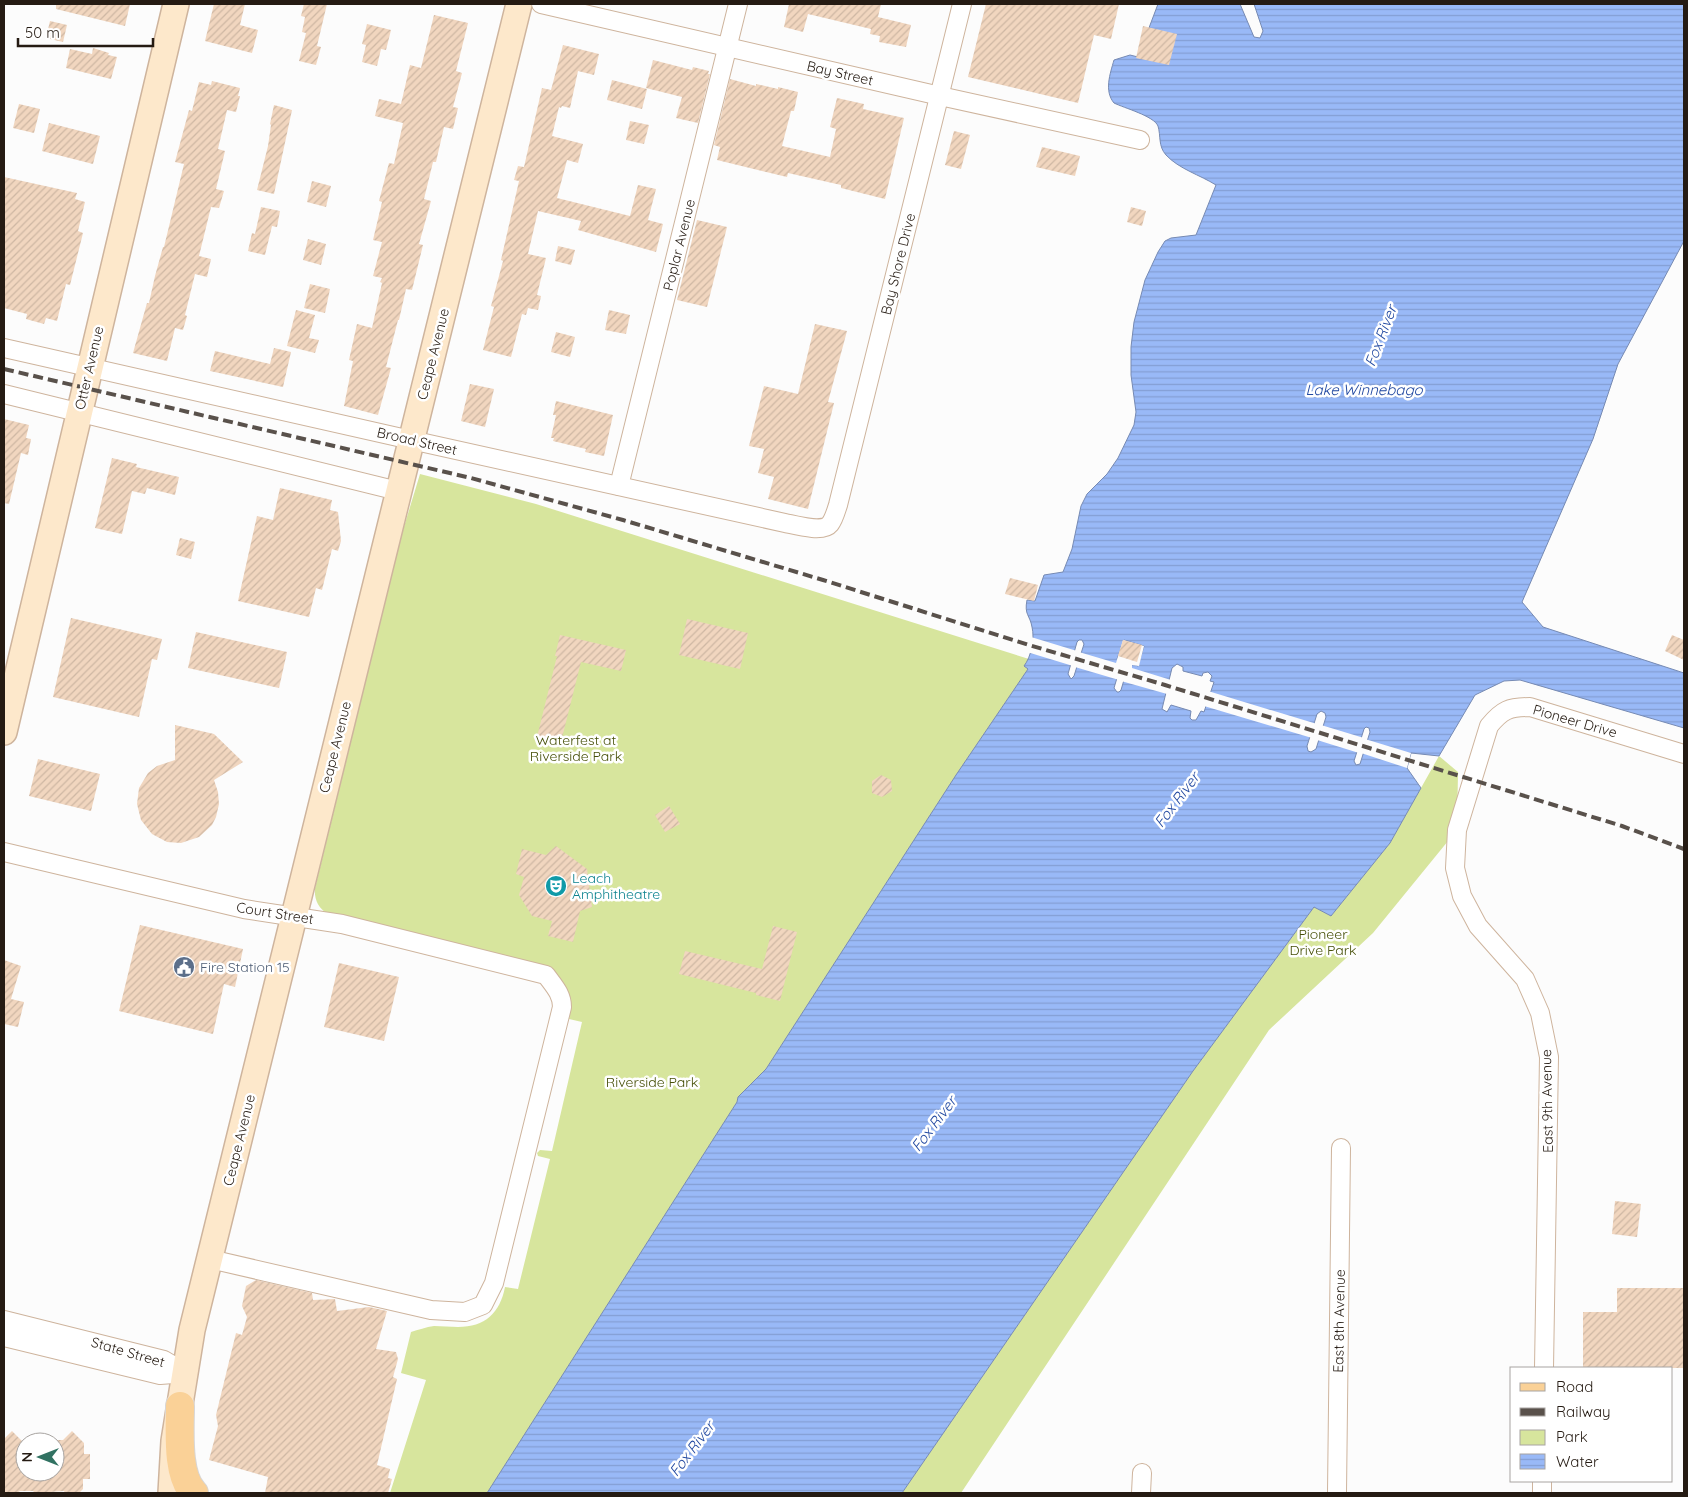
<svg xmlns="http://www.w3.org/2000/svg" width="1688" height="1497" font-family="Quicksand,sans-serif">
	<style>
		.park { fill: #d7e59d }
		.water { fill: url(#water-rules); stroke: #768ab3; fill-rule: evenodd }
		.pier { fill: #fcfcfc }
		.building { fill: url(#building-hatch) }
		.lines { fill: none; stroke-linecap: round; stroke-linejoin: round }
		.street-casing { stroke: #ceb49d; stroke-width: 20 }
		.secondary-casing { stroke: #ceb49d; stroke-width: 28 }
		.primary-casing { stroke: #d8d6d5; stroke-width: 30 }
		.street { stroke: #fff; stroke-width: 18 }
		.secondary { stroke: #fde8cb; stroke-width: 25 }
		.primary { stroke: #fad197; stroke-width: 28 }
		.rail { stroke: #59514b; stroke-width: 4; stroke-dasharray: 10 5; stroke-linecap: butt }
		.labels { text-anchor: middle; stroke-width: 5; stroke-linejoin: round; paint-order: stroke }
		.street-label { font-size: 14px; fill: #251b13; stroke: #fff }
		.park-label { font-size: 14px; fill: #475009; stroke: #fff }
		.culture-label { font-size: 14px; fill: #0d838f; stroke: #fff; text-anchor: start }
		.service-label { font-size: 14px; fill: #4e5e75; stroke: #fff; text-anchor: start }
		.water-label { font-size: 15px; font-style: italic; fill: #2249a1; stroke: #fff }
	</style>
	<defs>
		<pattern id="water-rules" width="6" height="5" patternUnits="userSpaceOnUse" patternTransform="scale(1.25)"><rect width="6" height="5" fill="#99b9f7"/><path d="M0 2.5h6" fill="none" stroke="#849ed3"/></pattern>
		<pattern id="building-hatch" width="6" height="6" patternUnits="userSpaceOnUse" patternTransform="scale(1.25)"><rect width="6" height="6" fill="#f1d6bf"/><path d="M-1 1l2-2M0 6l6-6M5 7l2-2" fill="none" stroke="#ceb7a3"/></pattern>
	</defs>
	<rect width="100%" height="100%" fill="#fcfcfc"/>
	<g class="park">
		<path d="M 420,474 L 536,504 L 1029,659 L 1028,669 L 956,775 L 766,1069 L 738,1097 L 737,1102 L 487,1493 L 390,1493 L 426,1380 L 401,1373 L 411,1332 C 418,1330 426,1327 434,1326 C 442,1326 450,1327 458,1327 C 485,1327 500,1313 505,1287 L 518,1289 L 550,1159 L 538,1156 L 537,1153 L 540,1150 L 552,1151 L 582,1022 L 569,1019 C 573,999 569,987 554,972 L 328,914 C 318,908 314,899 315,888 L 400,540 Z"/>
		<path d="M 1439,756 L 1458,772 L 1457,830 L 1373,933 L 1269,1030 L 961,1493 L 902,1493 L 1193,1071 L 1314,907 L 1331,916 L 1390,843 Z"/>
	</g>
	<path class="water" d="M 1158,4 L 1240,4 L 1254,37 L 1260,38 L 1263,31 L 1254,4 L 1684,4 L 1684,241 L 1618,364 L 1593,439 L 1522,602 L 1543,627 L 1684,673 L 1684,728 L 1520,680 L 1504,681 L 1475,695 L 1439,756 L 1411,753 L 1407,768 L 1421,788 L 1390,843 L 1331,916 L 1314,907 L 1193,1071 L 902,1493 L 487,1493 L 737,1102 L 738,1097 L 766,1069 L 956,775 L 1028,669 L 1024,666 C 1031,657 1035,639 1032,627 C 1030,615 1024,615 1027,600 L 1035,601 L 1044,575 L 1063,572 L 1072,549 L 1081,506 L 1087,494 L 1107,474 L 1118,458 L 1134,425 L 1136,412 L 1131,375 L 1131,347 L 1134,322 L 1145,280 L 1158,252 L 1165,241 L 1171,238 L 1196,235 L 1216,185 C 1200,175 1179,169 1166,155 C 1158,146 1161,136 1158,126 C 1154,116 1124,108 1114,103 C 1104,91 1110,74 1114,60 L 1130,55 L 1138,57 ZM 1079,640 L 1082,640 L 1084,644 L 1074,676 L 1071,679 L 1068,674 L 1077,642 ZM 1124,640 L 1144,646 L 1138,666 L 1129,663 L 1121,690 L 1119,692 L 1117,692 L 1114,688 L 1122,661 L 1117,659 ZM 1177,664 L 1183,667 L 1183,671 L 1202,676 L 1203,673 L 1208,672 L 1212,676 L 1210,681 L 1214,682 L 1204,712 L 1201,711 L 1196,720 L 1192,720 L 1190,718 L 1191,711 L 1171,705 L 1167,712 L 1162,709 L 1172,668 ZM 1321,711 L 1325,713 L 1326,717 L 1316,749 L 1311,752 L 1308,751 L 1307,746 L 1317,714 ZM 1366,727 L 1369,728 L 1370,732 L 1360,764 L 1356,765 L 1354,761 L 1364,729 Z"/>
	<g class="pier">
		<path d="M 1031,637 L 1077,651 L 1073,666 L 1027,652 Z"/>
		<path d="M 1123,640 L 1144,646 L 1139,666 L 1132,665 L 1132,668 L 1171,680 L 1167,694 L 1121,681 L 1127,662 L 1129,661 L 1137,663 L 1141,648 L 1125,643 L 1120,658 L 1125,661 L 1119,680 L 1075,667 L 1079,652 L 1116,663 Z"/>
		<path d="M 1208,691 L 1317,724 L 1312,738 L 1204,706 Z"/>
		<path d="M 1321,725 L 1364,738 L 1359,753 L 1317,740 Z"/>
		<path d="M 1365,739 L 1411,753 L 1407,768 L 1361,753 Z"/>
	</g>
	<g class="building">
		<path d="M 56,4 L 130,4 L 125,26 L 56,9 Z"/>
		<path d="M 214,4 L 245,4 L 240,25 L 258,30 L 252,53 L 205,41 Z"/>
		<path d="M 304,4 L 327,4 L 317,46 L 321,47 L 316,65 L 299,61 L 306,33 L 302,32 L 305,17 L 301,16 Z"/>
		<path d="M 789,4 L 881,4 L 878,17 L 911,25 L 906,47 L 879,42 L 880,36 L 870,34 L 871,29 L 808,14 L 803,32 L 784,27 Z"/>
		<path d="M 986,4 L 1119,4 L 1111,39 L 1094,35 L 1078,103 L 968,77 Z"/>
		<path d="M 434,15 L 468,23 L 456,71 L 462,73 L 453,107 L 458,108 L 453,129 L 444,127 L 436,162 L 433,162 L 424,199 L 431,201 L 419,244 L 423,245 L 412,290 L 406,289 L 399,320 L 398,320 L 386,367 L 391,368 L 378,415 L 344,406 L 353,361 L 349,360 L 357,324 L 372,328 L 382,283 L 380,282 L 382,278 L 373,276 L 382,242 L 373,240 L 382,202 L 379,201 L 389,163 L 394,164 L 403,123 L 375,116 L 379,99 L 401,104 L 410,65 L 421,68 Z"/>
		<path d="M 50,21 L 67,25 L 63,42 L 46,38 Z"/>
		<path d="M 367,24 L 391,30 L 386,50 L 381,49 L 377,66 L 362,62 L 366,45 L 362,44 Z"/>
		<path d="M 1143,26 L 1177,34 L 1169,65 L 1136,58 Z"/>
		<path d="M 563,45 L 599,54 L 594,75 L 578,71 L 570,108 L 562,106 L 561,108 L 559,107 L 552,136 L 583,144 L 578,163 L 567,160 L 557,198 L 630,216 L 638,185 L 656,189 L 648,220 L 663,224 L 656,252 L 578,230 L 581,221 L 538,211 L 528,254 L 546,258 L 537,295 L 541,296 L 538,310 L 528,308 L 526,315 L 522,314 L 511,357 L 483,350 L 494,307 L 491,306 L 503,261 L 501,260 L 519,181 L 514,180 L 518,166 L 524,167 L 542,88 L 551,90 Z"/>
		<path d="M 93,48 L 109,53 L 108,55 L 117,57 L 111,79 L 66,68 L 70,49 L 92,54 Z"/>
		<path d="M 653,60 L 692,70 L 693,67 L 709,71 L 708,74 L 710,74 L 698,123 L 676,118 L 682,97 L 646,88 Z"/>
		<path d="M 730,79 L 756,86 L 756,84 L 778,89 L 778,87 L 798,92 L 794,111 L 791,111 L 782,146 L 830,157 L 836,129 L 830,127 L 837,98 L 864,104 L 863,109 L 904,118 L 885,199 L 841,188 L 841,185 L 788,173 L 787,177 L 717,160 L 720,147 L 714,145 Z"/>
		<path d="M 612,80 L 647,89 L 642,109 L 607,100 Z"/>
		<path d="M 212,81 L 240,88 L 238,96 L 240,96 L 236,112 L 227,110 L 218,149 L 225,151 L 216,189 L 224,191 L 219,208 L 211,207 L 199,256 L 211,259 L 207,277 L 195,274 L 185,315 L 187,316 L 183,330 L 175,328 L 167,361 L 133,353 L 147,303 L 149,303 L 155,276 L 163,247 L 164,247 L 184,164 L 175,162 L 189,110 L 192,111 L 199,82 L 211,85 Z"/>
		<path d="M 19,104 L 40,109 L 34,133 L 13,128 Z"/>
		<path d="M 274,105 L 292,110 L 274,194 L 257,190 L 268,146 L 271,125 L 270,124 Z"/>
		<path d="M 630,121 L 649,125 L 644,144 L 626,140 Z"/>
		<path d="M 49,123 L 100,136 L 93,164 L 42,151 Z"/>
		<path d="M 954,131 L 970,135 L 961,169 L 945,165 Z"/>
		<path d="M 1042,147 L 1080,156 L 1075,176 L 1036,167 Z"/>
		<path d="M 4,177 L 77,193 L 75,199 L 85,202 L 78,231 L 83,233 L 70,285 L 66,284 L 57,321 L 46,318 L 44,324 L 26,319 L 27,314 L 4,308 Z"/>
		<path d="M 312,181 L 331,186 L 326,207 L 307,202 Z"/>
		<path d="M 261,207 L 280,211 L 277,227 L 272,226 L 265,255 L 248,251 L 252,233 L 255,234 Z"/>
		<path d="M 1131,207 L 1146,211 L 1142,226 L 1127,222 Z"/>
		<path d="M 697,220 L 727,227 L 707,307 L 677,300 Z"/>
		<path d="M 308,239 L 326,244 L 321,265 L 303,260 Z"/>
		<path d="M 558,246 L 575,250 L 571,265 L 555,261 Z"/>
		<path d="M 310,284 L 330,289 L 325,313 L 304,308 Z"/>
		<path d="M 296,310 L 315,315 L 309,338 L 319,340 L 315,353 L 287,346 Z"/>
		<path d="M 609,310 L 630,315 L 626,334 L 605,330 Z"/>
		<path d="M 815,324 L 847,331 L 828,402 L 834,403 L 808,509 L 768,499 L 774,477 L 758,473 L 764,449 L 749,446 L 764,386 L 798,394 Z"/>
		<path d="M 556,332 L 575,337 L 570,357 L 551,352 Z"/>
		<path d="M 274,348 L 291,352 L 283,387 L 210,371 L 215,351 L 270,364 Z"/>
		<path d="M 470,384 L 494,389 L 485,427 L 461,421 Z"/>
		<path d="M 556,401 L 613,415 L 604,456 L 585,452 L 586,449 L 553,441 L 554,438 L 551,438 L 556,415 L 553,415 Z"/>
		<path d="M 4,419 L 29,425 L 26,438 L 31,439 L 28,455 L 21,453 L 9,504 L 4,503 Z"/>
		<path d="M 112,458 L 137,464 L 136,467 L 179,477 L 175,495 L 147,488 L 145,494 L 132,491 L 122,534 L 95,528 Z"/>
		<path d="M 280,488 L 332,500 L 330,510 L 338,512 L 341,541 L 338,551 L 332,549 L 322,590 L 316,588 L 309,617 L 238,601 L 257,516 L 273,520 Z"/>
		<path d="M 180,538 L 195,542 L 191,559 L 176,555 Z"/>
		<path d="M 1010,578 L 1038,585 L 1034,601 L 1005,594 Z"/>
		<path d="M 71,618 L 162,639 L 157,660 L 152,659 L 139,717 L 53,697 Z"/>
		<path d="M 687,619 L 748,633 L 740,669 L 679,655 Z"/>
		<path d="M 196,632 L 287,652 L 279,688 L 188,668 Z"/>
		<path d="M 560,635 L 626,650 L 621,671 L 581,662 L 561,742 L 537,737 L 557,656 L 555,656 Z"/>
		<path d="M 1672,635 L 1684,640 L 1684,660 L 1665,651 Z"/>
		<path d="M 1123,640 L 1142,645 L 1137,662 L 1118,656 Z"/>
		<path d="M 175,725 L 214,734 L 243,762 L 214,780 L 218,792 L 219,804 L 216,817 L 212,825 L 199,837 L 181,843 L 167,842 L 152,834 L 141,820 L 137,804 L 139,788 L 148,773 L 157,766 L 175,760 Z"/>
		<path d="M 38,759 L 100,774 L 91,811 L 29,796 Z"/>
		<path d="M 881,775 L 891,780 L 892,791 L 882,797 L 872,793 L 872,781 Z"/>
		<path d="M 669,806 L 680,824 L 665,832 L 655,815 Z"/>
		<path d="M 556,846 L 587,869 L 592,907 L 580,911 L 573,942 L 548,936 L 552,921 L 532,916 L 519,895 L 524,877 L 516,874 L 522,849 L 546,855 Z"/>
		<path d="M 140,925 L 243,949 L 235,987 L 224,984 L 213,1034 L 119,1011 Z"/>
		<path d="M 773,926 L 797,932 L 780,1001 L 756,995 L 756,993 L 679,974 L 685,951 L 762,969 Z"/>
		<path d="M 4,960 L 21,966 L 11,999 L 24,1002 L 18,1027 L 4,1024 Z"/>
		<path d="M 339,963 L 399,977 L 384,1041 L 324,1027 Z"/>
		<path d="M 1615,1201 L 1641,1204 L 1637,1237 L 1612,1234 Z"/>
		<path d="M 256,1280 L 312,1293 L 313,1300 L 335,1299 L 337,1311 L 369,1307 L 387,1311 L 376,1349 L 396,1352 L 398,1359 L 393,1377 L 397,1379 L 377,1465 L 390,1469 L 388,1478 L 392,1479 L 388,1493 L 265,1493 L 268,1477 L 209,1460 L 218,1426 L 216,1415 L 236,1333 L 242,1335 L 247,1317 L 242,1306 L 246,1286 Z"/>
		<path d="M 1617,1288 L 1684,1288 L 1684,1368 L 1583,1368 L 1583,1312 L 1617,1312 Z"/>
		<path d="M 12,1431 L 25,1444 L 25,1472 L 55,1472 L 55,1440 L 63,1440 L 72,1431 L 84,1443 L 84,1454 L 90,1454 L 90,1479 L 83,1479 L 83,1489 L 79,1493 L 65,1493 L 64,1491 L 35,1493 L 33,1491 L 20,1491 L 17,1493 L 4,1493 L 4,1439 Z"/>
	</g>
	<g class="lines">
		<g class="street-casing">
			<g id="street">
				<path d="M 541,4 L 940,96 L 1140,140"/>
				<path d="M 4,348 L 411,440 L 785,523 C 795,525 823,533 830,524 C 834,519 836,511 838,505 L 962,4"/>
				<path d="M 4,394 L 398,491"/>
				<path d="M 619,486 L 738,4"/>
				<path d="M 4,852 L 244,909 L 342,924 L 546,975 C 554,986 562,994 562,1007 L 494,1283 L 483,1305 L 465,1312 L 431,1310 L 210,1259"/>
				<path d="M 4,1320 L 164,1360 L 186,1373"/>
				<path d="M 4,1337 L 160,1375 L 186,1373"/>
				<path d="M 1544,1368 L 1549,1057 L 1540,1013 L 1525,979 L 1478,926 L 1462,896 L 1455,868 L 1457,830 L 1489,726 C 1502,710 1509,707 1530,707 L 1684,754"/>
				<path d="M 1141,1493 L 1142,1473"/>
				<path d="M 1337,1493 L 1341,1148"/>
				<path d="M 1542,1493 L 1542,1481"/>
			</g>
		</g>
		<g class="secondary-casing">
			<g id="secondary">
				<path d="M 4,732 L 176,4"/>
				<path d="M 171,1493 L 174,1441 L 192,1330 L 519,4"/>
			</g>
		</g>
		<g class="primary-casing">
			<path id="primary" d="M 180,1406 C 180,1430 176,1475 194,1493"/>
		</g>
		<use href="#street" class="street"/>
		<use href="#secondary" class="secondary"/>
		<use href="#primary" class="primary"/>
		<path class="rail" d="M 4,369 L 471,478 L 623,520 L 823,580 L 1029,645 L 1165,685 L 1622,826 L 1684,849"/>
	</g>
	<defs>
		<g id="theatre-disc" transform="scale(1.125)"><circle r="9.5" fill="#0f9aa8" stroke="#fff"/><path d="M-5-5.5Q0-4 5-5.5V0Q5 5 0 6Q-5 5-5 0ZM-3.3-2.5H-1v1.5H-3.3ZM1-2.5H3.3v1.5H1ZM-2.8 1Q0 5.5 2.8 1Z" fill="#fff"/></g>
		<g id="civic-disc" transform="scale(1.125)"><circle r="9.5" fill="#5c6f8a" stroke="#fff"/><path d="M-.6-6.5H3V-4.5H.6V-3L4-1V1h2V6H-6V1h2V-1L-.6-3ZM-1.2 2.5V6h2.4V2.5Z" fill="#fff"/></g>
	</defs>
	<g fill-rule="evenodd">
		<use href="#theatre-disc" x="556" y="886"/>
		<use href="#civic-disc" x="184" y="967"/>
	</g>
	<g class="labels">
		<g class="street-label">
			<text transform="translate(840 73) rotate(13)" y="5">Bay Street</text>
			<text transform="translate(679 245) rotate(-76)" y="5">Poplar Avenue</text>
			<text transform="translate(898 264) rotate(-76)" y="5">Bay Shore Drive</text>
			<text transform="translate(433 354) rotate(-76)" y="5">Ceape Avenue</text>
			<text transform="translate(89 368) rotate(-77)" y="5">Otter Avenue</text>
			<text transform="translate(417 441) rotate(13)" y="5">Broad Street</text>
			<text transform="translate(1575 721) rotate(16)" y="5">Pioneer Drive</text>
			<text transform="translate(335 747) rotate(-76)" y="5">Ceape Avenue</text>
			<text transform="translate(275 913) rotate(9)" y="5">Court Street</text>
			<text transform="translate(1547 1101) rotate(-91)" y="5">East 9th Avenue</text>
			<text transform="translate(239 1140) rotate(-76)" y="5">Ceape Avenue</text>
			<text transform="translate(1339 1321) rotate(-89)" y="5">East 8th Avenue</text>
			<text transform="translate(128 1352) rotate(16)" y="5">State Street</text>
		</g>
		<g class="park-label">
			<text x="576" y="745">Waterfest at<tspan x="576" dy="16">Riverside Park</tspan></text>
			<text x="1323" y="939">Pioneer<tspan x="1323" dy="16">Drive Park</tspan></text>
			<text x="652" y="1087">Riverside Park</text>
		</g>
		<g class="culture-label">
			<text x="572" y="883">Leach<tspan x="572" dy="16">Amphitheatre</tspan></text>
		</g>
		<g class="service-label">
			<text x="200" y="972">Fire Station 15</text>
		</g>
		<g class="water-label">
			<text transform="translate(1381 336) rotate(-69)" y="5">Fox River</text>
			<text x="1364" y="395">Lake Winnebago</text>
			<text transform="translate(1177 800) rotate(-53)" y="5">Fox River</text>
			<text transform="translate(934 1124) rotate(-53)" y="5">Fox River</text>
			<text transform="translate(692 1449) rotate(-53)" y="5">Fox River</text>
		</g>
	</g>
	<rect width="1688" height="1497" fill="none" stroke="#251b13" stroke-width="10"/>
	<rect x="1510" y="1367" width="162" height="115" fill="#ffffff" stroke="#a8a4a1"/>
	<rect x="1520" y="1383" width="25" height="8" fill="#fad197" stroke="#a8a4a1"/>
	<text x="1556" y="1392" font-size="15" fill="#251b13">Road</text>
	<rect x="1520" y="1408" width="25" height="8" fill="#59514b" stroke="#a8a4a1"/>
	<text x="1556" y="1417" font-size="15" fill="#251b13">Railway</text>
	<rect x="1520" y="1430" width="25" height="15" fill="#d7e59d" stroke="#a8a4a1"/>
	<text x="1556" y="1442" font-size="15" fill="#251b13">Park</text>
	<rect x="1520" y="1454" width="25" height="15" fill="url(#water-rules)" stroke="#a8a4a1"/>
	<text x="1556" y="1467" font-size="15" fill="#251b13">Water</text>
	<g transform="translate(40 1457) rotate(270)"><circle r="24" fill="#ffffff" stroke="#a8a4a1"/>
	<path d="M0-4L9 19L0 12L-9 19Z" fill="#317262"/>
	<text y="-8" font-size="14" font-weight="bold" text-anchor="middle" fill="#251b13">N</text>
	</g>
	<path d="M18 38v8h135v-8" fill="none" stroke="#251b13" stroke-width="2.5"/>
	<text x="25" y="38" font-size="15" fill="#251b13" stroke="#ffffff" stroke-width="4" paint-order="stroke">50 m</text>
</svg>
